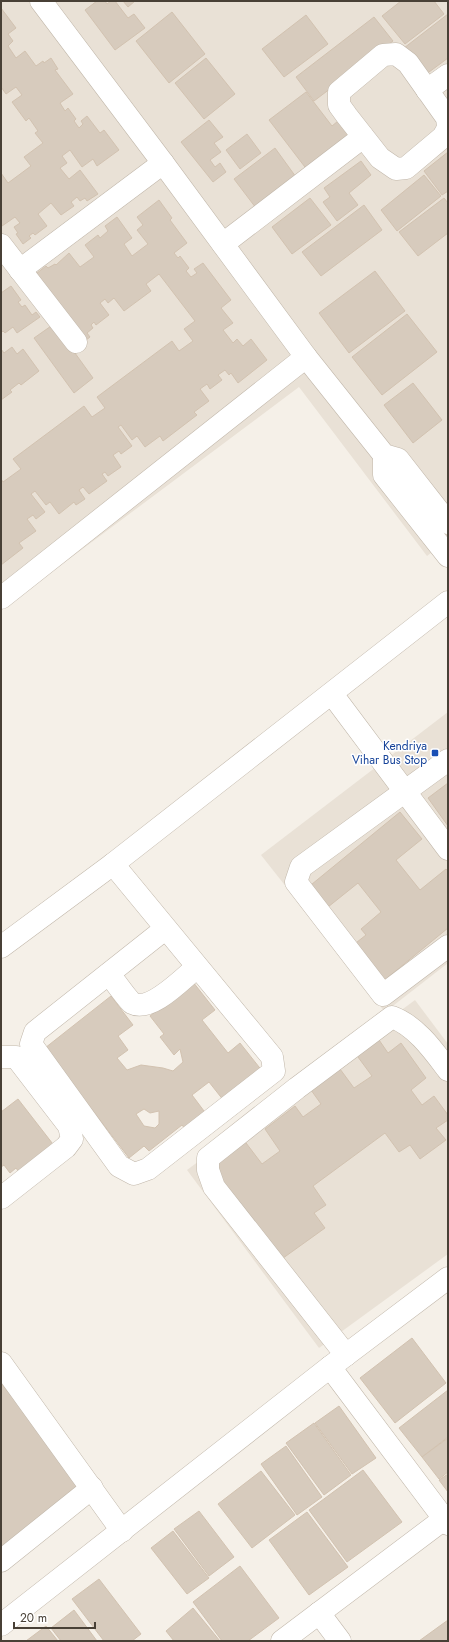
<svg xmlns="http://www.w3.org/2000/svg" width="449" height="1642" font-family="Jost,sans-serif">
	<style>
		.residential { fill: #e9e1d6 }
		.building { fill: #d7cbbd; stroke: #d2c2b0; fill-rule: evenodd }
		.lines { fill: none; stroke-linecap: round; stroke-linejoin: round }
		.minor-casing { stroke: #c1b7aa; stroke-width: 23 }
		.tertiary-casing { stroke: #c1b7aa; stroke-width: 23 }
		.minor { stroke: #fff; stroke-width: 22 }
		.tertiary { stroke: #fff; stroke-width: 22 }
		.transit-dot { fill: #1a4fb4; stroke: #fff; stroke-width: 1.5 }
		.labels { text-anchor: middle; stroke-width: 3; stroke-linejoin: round; paint-order: stroke }
		.transit-label { font-size: 12px; fill: #164399; stroke: #fff; text-anchor: end }
	</style>
	<rect width="100%" height="100%" fill="#f5f0e8"/>
	<g class="residential">
		<path d="M 1,1 L 448,1 L 448,540 L 427,556 L 299,387 L 1,610 Z"/>
		<path d="M 448,712 L 448,963 L 385,1012 L 261,855 Z"/>
		<path d="M 415,1000 L 448,1044 L 448,1254 L 319,1348 L 187,1170 Z"/>
	</g>
	<g class="building">
		<path d="M 97,1 L 105,1 L 107,4 L 111,1 L 115,1 L 128,18 L 134,14 L 145,28 L 115,50 L 85,10 Z"/>
		<path d="M 123,1 L 135,1 L 128,7 Z"/>
		<path d="M 401,1 L 434,1 L 444,14 L 405,44 L 382,16 Z"/>
		<path d="M 1,8 L 16,28 L 8,34 L 13,41 L 8,46 L 16,58 L 25,51 L 36,66 L 43,61 L 44,63 L 51,58 L 58,69 L 55,70 L 73,94 L 60,103 L 65,111 L 68,108 L 76,119 L 74,121 L 79,128 L 83,124 L 81,121 L 87,116 L 100,133 L 104,130 L 119,150 L 97,166 L 93,159 L 82,167 L 70,150 L 62,156 L 67,163 L 60,168 L 69,179 L 80,170 L 98,194 L 87,201 L 85,198 L 80,201 L 77,197 L 71,202 L 74,206 L 61,215 L 51,203 L 38,214 L 47,226 L 35,235 L 33,233 L 29,236 L 31,238 L 23,244 L 16,234 L 18,233 L 14,227 L 20,223 L 15,217 L 2,226 L 1,225 L 1,173 L 8,183 L 31,166 L 24,157 L 43,143 L 35,133 L 38,131 L 29,118 L 26,121 L 12,102 L 22,95 L 16,87 L 6,94 L 1,87 Z"/>
		<path d="M 172,12 L 205,54 L 169,83 L 136,41 Z"/>
		<path d="M 448,14 L 448,58 L 425,75 L 404,48 Z"/>
		<path d="M 306,15 L 328,44 L 284,77 L 262,49 Z"/>
		<path d="M 374,17 L 393,41 L 314,101 L 296,77 Z"/>
		<path d="M 206,58 L 235,94 L 204,119 L 175,83 Z"/>
		<path d="M 306,92 L 332,126 L 338,121 L 350,137 L 308,171 L 269,120 Z"/>
		<path d="M 209,120 L 223,137 L 214,143 L 221,152 L 210,160 L 215,167 L 220,163 L 226,172 L 213,182 L 181,142 Z"/>
		<path d="M 247,134 L 261,153 L 240,169 L 226,150 Z"/>
		<path d="M 275,148 L 296,177 L 256,208 L 234,179 Z"/>
		<path d="M 448,152 L 448,191 L 442,195 L 424,171 Z"/>
		<path d="M 361,161 L 371,175 L 349,193 L 358,205 L 337,221 L 323,202 L 330,197 L 324,188 Z"/>
		<path d="M 424,175 L 441,196 L 397,231 L 381,210 Z"/>
		<path d="M 310,198 L 331,225 L 292,254 L 272,227 Z"/>
		<path d="M 444,198 L 448,203 L 448,233 L 418,256 L 399,232 Z"/>
		<path d="M 159,200 L 172,218 L 170,220 L 187,243 L 174,253 L 178,258 L 180,256 L 189,268 L 186,271 L 191,277 L 197,273 L 194,269 L 203,263 L 231,300 L 221,308 L 233,323 L 223,330 L 233,343 L 237,339 L 243,346 L 251,339 L 267,360 L 238,383 L 231,373 L 229,375 L 225,370 L 218,375 L 222,380 L 210,389 L 207,384 L 200,389 L 209,401 L 194,412 L 197,415 L 163,441 L 160,436 L 145,447 L 137,436 L 132,440 L 121,425 L 118,427 L 132,446 L 121,454 L 119,451 L 113,455 L 121,467 L 108,476 L 105,472 L 102,474 L 107,481 L 89,494 L 83,487 L 79,490 L 85,499 L 76,505 L 74,502 L 59,514 L 50,502 L 46,505 L 35,491 L 31,494 L 45,512 L 36,519 L 33,515 L 27,519 L 36,531 L 19,543 L 23,548 L 1,565 L 1,479 L 3,482 L 21,469 L 13,459 L 84,406 L 92,417 L 105,408 L 97,397 L 172,341 L 179,351 L 193,341 L 184,329 L 195,321 L 159,274 L 146,284 L 151,291 L 124,311 L 114,298 L 108,303 L 105,299 L 100,303 L 109,315 L 96,325 L 94,322 L 91,325 L 93,328 L 87,333 L 90,337 L 81,344 L 32,277 L 46,266 L 48,268 L 55,264 L 56,265 L 69,253 L 80,267 L 94,257 L 85,245 L 98,235 L 100,238 L 108,231 L 105,226 L 117,217 L 132,238 L 124,244 L 132,256 L 148,244 L 137,230 L 143,225 L 137,217 Z"/>
		<path d="M 364,205 L 382,230 L 321,276 L 302,252 Z"/>
		<path d="M 375,271 L 405,311 L 349,353 L 319,313 Z"/>
		<path d="M 11,286 L 21,300 L 18,302 L 22,307 L 25,305 L 32,315 L 36,312 L 40,317 L 17,333 L 13,327 L 5,333 L 3,331 L 1,333 L 1,293 Z"/>
		<path d="M 407,314 L 437,352 L 382,395 L 352,357 Z"/>
		<path d="M 54,324 L 93,378 L 74,393 L 34,338 Z"/>
		<path d="M 12,347 L 17,354 L 23,349 L 39,371 L 21,385 L 19,383 L 10,390 L 12,392 L 1,400 L 1,349 L 4,353 Z"/>
		<path d="M 413,383 L 442,420 L 413,443 L 384,405 Z"/>
		<path d="M 448,783 L 448,826 L 428,798 Z"/>
		<path d="M 400,812 L 422,839 L 396,860 L 420,890 L 446,869 L 448,871 L 448,928 L 381,983 L 352,946 L 366,935 L 361,929 L 381,912 L 358,883 L 323,911 L 306,889 Z"/>
		<path d="M 193,982 L 215,1010 L 202,1020 L 228,1053 L 240,1043 L 263,1072 L 224,1101 L 209,1082 L 192,1095 L 207,1115 L 186,1130 L 182,1125 L 149,1151 L 144,1146 L 129,1158 L 45,1048 L 111,996 L 133,1025 L 118,1036 L 128,1050 L 117,1058 L 127,1070 L 141,1065 L 163,1068 L 173,1071 L 183,1062 L 180,1049 L 174,1055 L 160,1037 L 164,1034 L 150,1016 ZM 144,1109 L 150,1113 L 159,1111 L 159,1124 L 155,1128 L 144,1126 L 136,1114 Z"/>
		<path d="M 377,1037 L 388,1053 L 401,1043 L 426,1078 L 411,1090 L 422,1105 L 434,1096 L 448,1115 L 448,1120 L 436,1128 L 446,1140 L 420,1159 L 410,1145 L 399,1152 L 385,1133 L 313,1186 L 326,1205 L 314,1213 L 325,1228 L 279,1261 L 209,1163 L 243,1139 L 262,1164 L 280,1151 L 265,1129 L 295,1106 L 303,1117 L 321,1104 L 311,1090 L 340,1069 L 354,1088 L 372,1076 L 355,1053 Z"/>
		<path d="M 18,1099 L 56,1148 L 21,1175 L 16,1168 L 10,1173 L 4,1165 L 1,1167 L 1,1112 Z"/>
		<path d="M 412,1338 L 446,1383 L 395,1423 L 360,1378 Z"/>
		<path d="M 1,1383 L 85,1488 L 1,1554 Z"/>
		<path d="M 448,1390 L 448,1437 L 422,1457 L 399,1428 Z"/>
		<path d="M 339,1406 L 376,1458 L 352,1474 L 315,1423 Z"/>
		<path d="M 314,1423 L 351,1475 L 324,1495 L 286,1443 Z"/>
		<path d="M 448,1438 L 448,1472 L 439,1479 L 422,1457 Z"/>
		<path d="M 286,1446 L 322,1497 L 297,1515 L 261,1464 Z"/>
		<path d="M 363,1470 L 402,1522 L 347,1562 L 309,1510 Z"/>
		<path d="M 261,1471 L 295,1515 L 252,1548 L 218,1504 Z"/>
		<path d="M 448,1474 L 448,1492 L 439,1480 Z"/>
		<path d="M 199,1511 L 234,1557 L 209,1576 L 174,1529 Z"/>
		<path d="M 307,1512 L 348,1567 L 309,1595 L 269,1540 Z"/>
		<path d="M 173,1531 L 209,1578 L 187,1594 L 151,1548 Z"/>
		<path d="M 240,1566 L 279,1618 L 248,1641 L 222,1641 L 193,1602 Z"/>
		<path d="M 99,1579 L 141,1634 L 132,1641 L 104,1641 L 72,1599 Z"/>
		<path d="M 193,1608 L 220,1641 L 174,1641 L 166,1631 Z"/>
		<path d="M 74,1610 L 97,1641 L 61,1641 L 51,1628 Z"/>
		<path d="M 448,1620 L 448,1641 L 419,1641 Z"/>
		<path d="M 46,1626 L 58,1641 L 26,1641 Z"/>
	</g>
	<g class="lines">
		<g class="minor-casing">
			<g id="minor">
				<path d="M 41,1 L 163,163 L 306,357 L 384,455 L 398,459 L 448,523"/>
				<path d="M 427,90 L 448,75"/>
				<path d="M 448,126 L 447,118 L 408,63 L 396,54 L 383,55 L 339,92 L 339,105 L 347,116 L 380,158 L 396,169 L 406,168 L 443,137 L 448,128"/>
				<path d="M 223,244 L 363,137"/>
				<path d="M 1,245 L 76,342"/>
				<path d="M 20,270 L 163,163"/>
				<path d="M 384,455 L 384,475 L 448,556"/>
				<path d="M 1,598 L 306,357"/>
				<path d="M 332,694 L 448,849"/>
				<path d="M 448,760 L 301,867 L 296,882 L 383,995 L 448,946"/>
				<path d="M 113,864 L 272,1057 L 274,1071 L 148,1169 L 134,1174 L 119,1166 L 31,1044 L 35,1032 L 165,929"/>
				<path d="M 109,974 C 114,980 127,999 132,1003 C 151,1013 183,978 197,967"/>
				<path d="M 1,1057 L 16,1057 L 69,1126 L 72,1139 L 66,1147 L 1,1198"/>
				<path d="M 346,1355 L 214,1187 L 208,1170 L 208,1158 L 297,1088 L 392,1017 C 416,1026 433,1050 448,1070"/>
				<path d="M 1,1363 L 122,1531"/>
				<path d="M 330,1367 L 448,1524"/>
				<path d="M 1,1561 L 92,1488"/>
				<path d="M 319,1613 L 340,1641"/>
				<path d="M 1,1625 L 330,1367 L 448,1278"/>
				<path d="M 282,1641 L 444,1519"/>
			</g>
		</g>
		<g class="tertiary-casing">
			<path id="tertiary" d="M 1,947 L 113,864 L 448,602"/>
		</g>
		<use href="#minor" class="minor"/>
		<use href="#tertiary" class="tertiary"/>
	</g>
	<rect class="transit-dot" x="431" y="749" width="8" height="8" rx="2"/>
	<g class="labels">
		<g class="transit-label">
			<text x="427" y="750">Kendriya<tspan x="427" dy="14">Vihar Bus Stop</tspan></text>
		</g>
	</g>
	<rect width="449" height="1642" fill="none" stroke="#484036" stroke-width="4"/>
	<path d="M14 1622v6h81v-6" fill="none" stroke="#484036" stroke-width="2"/>
	<text x="20" y="1622" font-size="12" fill="#484036" stroke="#ffffff" stroke-width="3" paint-order="stroke">20 m</text>
</svg>
